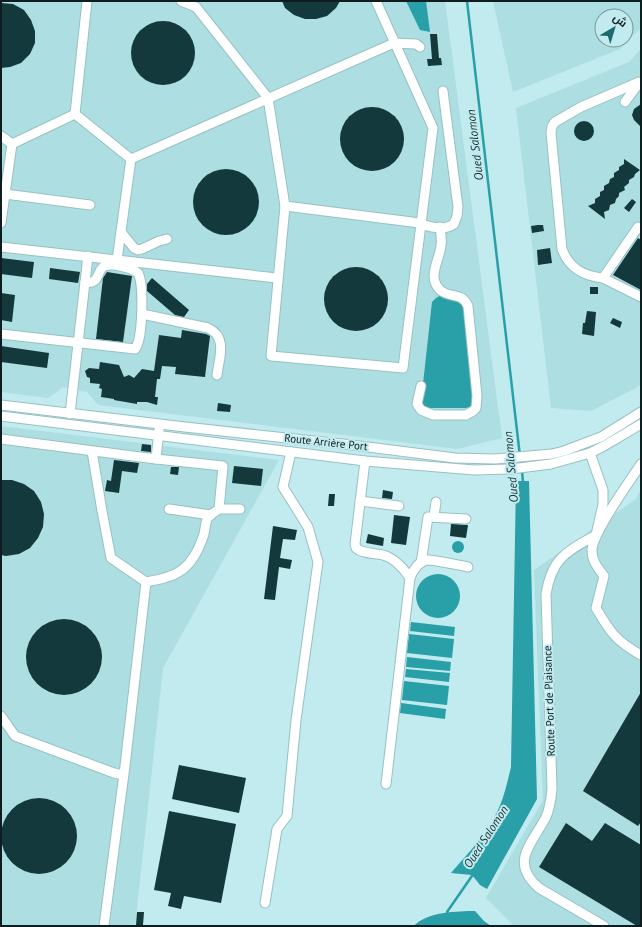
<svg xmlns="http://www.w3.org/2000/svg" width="642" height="927" font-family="'PT Sans',Cairo,sans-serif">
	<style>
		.built { fill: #acdee2; fill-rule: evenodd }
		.water { fill: #299fa8 }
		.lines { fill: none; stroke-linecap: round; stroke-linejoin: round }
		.stream { stroke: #299fa8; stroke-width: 2.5 }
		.building { fill: #13393c }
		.minor-casing { stroke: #98c0c3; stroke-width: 11 }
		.minor { stroke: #fff; stroke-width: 9 }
		.labels { text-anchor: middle; stroke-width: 4; stroke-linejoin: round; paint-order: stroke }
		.street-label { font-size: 11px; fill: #0e1d1f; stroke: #c1ebee }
		.water-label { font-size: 12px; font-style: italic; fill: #183133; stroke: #c1ebee }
	</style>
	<rect width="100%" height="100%" fill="#c1ebee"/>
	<g class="built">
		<path d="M 1,1 L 445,1 L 502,438 L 457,449 L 98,405 L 87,392 L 63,387 L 48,398 L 1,392 Z"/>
		<path d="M 493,1 L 641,1 L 641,28 L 620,49 L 513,92 ZM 602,16 L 626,16 L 626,40 L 602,40 Z"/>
		<path d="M 641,49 L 641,384 L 634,389 L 591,411 L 551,408 L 516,108 L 629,62 Z"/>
		<path d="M 1,426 L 279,460 L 163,668 L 135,926 L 1,926 Z"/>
		<path d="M 641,489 L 641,926 L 514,926 L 486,898 L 543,800 L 534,570 L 636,499 Z"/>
	</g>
	<g class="water">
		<path d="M 406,1 L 426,1 L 430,32 L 420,30 Z"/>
		<path d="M 441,295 L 465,302 L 474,404 L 470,407 L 466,408 L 428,408 L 424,406 L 421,402 L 432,302 L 436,298 Z"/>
		<path d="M 516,481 L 529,481 L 537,799 L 487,889 L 480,885 L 472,875 L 451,873 C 466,855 486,836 496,814 C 504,799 507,783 511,767 Z"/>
		<circle cx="458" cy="547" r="6"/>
		<circle cx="438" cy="596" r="22"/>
		<path d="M 411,622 L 455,627 L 454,636 L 410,631 Z"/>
		<path d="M 409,634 L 454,639 L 452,658 L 407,653 Z"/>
		<path d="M 407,657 L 451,662 L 450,671 L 406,667 Z"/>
		<path d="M 406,669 L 450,673 L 449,682 L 405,677 Z"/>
		<path d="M 404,681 L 449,686 L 447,705 L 402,700 Z"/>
		<path d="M 401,703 L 446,709 L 445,719 L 400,713 Z"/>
		<path d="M 475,911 L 484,921 L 491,926 L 414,926 C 426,912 458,911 475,911 Z"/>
	</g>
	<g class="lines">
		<g class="stream">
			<path d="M 467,1 L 521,465"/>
			<path d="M 522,470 L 523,483"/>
			<path d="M 447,912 L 474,873"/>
		</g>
	</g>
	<g class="building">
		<path d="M 282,1 L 340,1 L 336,8 L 327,16 L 316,19 L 305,19 L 294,15 L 285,8 Z"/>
		<path d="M 1,3 L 13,4 L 24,10 L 31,20 L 35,31 L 35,43 L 30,54 L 21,63 L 10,67 L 1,68 Z"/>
		<circle cx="163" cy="53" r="32"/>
		<path d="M 430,34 L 437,34 L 439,58 L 441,58 L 442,65 L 428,66 L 427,59 L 432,59 Z"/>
		<path d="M 641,104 L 641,127 L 634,120 L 632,115 L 634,109 Z"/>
		<circle cx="372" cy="139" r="32"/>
		<circle cx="584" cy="131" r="10"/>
		<path d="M 624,159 L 640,170 L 635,174 L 634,177 L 629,180 L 629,183 L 624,187 L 625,190 L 619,193 L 619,196 L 616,199 L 615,203 L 610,205 L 609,210 L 604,212 L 605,219 L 588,206 L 595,203 L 595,199 L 600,196 L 600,192 L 604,190 L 604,186 L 609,183 L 610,179 L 614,177 L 614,173 L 619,170 L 619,167 L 624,164 Z"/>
		<circle cx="226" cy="202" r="33"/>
		<path d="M 632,199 L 636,202 L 629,212 L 624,208 Z"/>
		<path d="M 538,225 L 543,225 L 544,231 L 532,233 L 531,226 Z"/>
		<path d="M 638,238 L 641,240 L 641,290 L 613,275 Z"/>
		<path d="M 550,248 L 552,263 L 538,265 L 537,250 Z"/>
		<path d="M 1,258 L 34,262 L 32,278 L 1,274 Z"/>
		<circle cx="356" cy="299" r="32"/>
		<path d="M 50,268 L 80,272 L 78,283 L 49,279 Z"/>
		<path d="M 107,272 L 132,276 L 123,342 L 96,339 L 103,278 Z"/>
		<path d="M 152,278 L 189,310 L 184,317 L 175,315 L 147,291 L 147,284 Z"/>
		<rect x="590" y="287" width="8" height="7"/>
		<path d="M 1,293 L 15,295 L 12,322 L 1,320 Z"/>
		<path d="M 587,311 L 596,312 L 594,336 L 582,334 L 583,323 L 585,323 Z"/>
		<path d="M 613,318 L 622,322 L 620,328 L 610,323 Z"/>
		<path d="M 182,330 L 206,334 L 210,336 L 205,377 L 175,374 L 176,367 L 162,366 L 160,379 L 157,379 L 155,397 L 158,397 L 157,405 L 147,402 L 137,402 L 137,404 L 114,400 L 114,399 L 101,397 L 102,389 L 99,388 L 100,384 L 90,383 L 90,378 L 87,377 L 85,371 L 89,368 L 99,369 L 100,362 L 119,365 L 124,377 L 129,375 L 134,378 L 142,369 L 154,371 L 159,335 L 181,338 Z"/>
		<path d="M 1,346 L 49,353 L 47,368 L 1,362 Z"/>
		<path d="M 218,403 L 231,405 L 230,412 L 217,411 Z"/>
		<path d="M 142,444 L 151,445 L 151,452 L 141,451 Z"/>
		<path d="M 114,460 L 139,463 L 137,473 L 122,471 L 119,493 L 105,491 L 107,480 L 111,481 Z"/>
		<path d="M 234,466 L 263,469 L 261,486 L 232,483 Z"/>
		<path d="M 171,467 L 179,467 L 178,475 L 170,474 Z"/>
		<path d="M 1,480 L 12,480 L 24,484 L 34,491 L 41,502 L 44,514 L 43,527 L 38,538 L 30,548 L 19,554 L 6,556 L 1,555 Z"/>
		<path d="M 383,490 L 393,492 L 392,499 L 382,498 Z"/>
		<path d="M 329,494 L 335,494 L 334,506 L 328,506 Z"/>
		<path d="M 394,515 L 410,517 L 406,545 L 391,543 Z"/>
		<path d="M 451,524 L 468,525 L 466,538 L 450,536 Z"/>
		<path d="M 273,526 L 297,530 L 295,540 L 283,539 L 280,558 L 292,560 L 290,569 L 279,567 L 275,600 L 264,599 Z"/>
		<path d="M 368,534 L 384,538 L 383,546 L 366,543 Z"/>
		<circle cx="64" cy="657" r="38"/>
		<path d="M 641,692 L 641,822 L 638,826 L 583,791 Z"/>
		<path d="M 179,765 L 246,778 L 239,813 L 172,799 Z"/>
		<circle cx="39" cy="836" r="38"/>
		<path d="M 169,811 L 236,824 L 221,903 L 184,896 L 181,909 L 168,906 L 171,893 L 154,890 Z"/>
		<path d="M 566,823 L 592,841 L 605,823 L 641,845 L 641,926 L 637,926 L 539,867 Z"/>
		<path d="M 137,912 L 144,912 L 143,925 L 136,925 Z"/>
	</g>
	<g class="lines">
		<g class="minor-casing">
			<g id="minor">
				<path d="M 181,1 L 196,7 L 268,98 L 285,206 L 271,356 L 403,368 L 433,128 L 376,1"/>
				<path d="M 639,82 L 581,107 L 555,122 L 552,126 L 551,133 L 562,249 C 569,268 583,276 603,278 L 638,227 L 641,229"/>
				<path d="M 625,102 L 639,83"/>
				<path d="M 75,114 L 131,159 L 117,260"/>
				<path d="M 75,114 L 87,1"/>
				<path d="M 1,136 L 12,144"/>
				<path d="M 131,159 L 394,43 L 416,44 L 420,47"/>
				<path d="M 5,194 L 90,205"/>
				<path d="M 285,206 L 412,222 C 425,224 441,233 454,224 L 457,216 L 458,207 L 443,91"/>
				<path d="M 1,223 L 12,144 L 75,114"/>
				<path d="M 121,232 L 134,248 L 138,250 L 142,249 L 159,241 L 167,239"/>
				<path d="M 1,247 L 277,278"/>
				<path d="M 603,278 L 641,297"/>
				<path d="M 142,314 L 208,328 C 228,337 219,358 217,375"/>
				<path d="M 1,334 L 135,349 C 143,340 144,284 138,273 C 133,268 111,263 105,266 C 96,269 101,285 85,282"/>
				<path d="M 421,386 L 417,404 L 421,410 L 433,415 L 466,415 L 473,411 L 476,408 L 477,396 L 468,306 C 461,291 450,299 440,290 C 427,277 439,261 441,246 C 442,240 441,234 440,227"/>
				<path d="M 1,405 L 185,427 L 352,445 L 455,458 L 495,459 L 552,454 L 564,451 L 601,437 L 641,412"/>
				<path d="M 70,414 L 88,256"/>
				<path d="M 1,416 L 365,461 L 474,470 L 511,469 L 551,464 L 590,453 L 604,446 L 641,424"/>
				<path d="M 1,439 L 156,459 L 223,466 L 219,509 C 215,512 209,515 207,519 C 205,525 205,532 203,537 C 192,569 178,577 146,582 L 111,558 L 102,511 L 92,451"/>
				<path d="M 590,453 L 603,490 L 603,504 L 596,535 C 566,552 552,558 546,594 L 552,789 C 551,799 550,808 546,817 C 532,844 509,862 539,888 L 604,926"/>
				<path d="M 156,459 L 159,430"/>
				<path d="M 365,461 L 355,544 L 356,548 C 363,554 374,553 383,555 C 394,558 404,569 410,578 L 386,784"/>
				<path d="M 641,464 C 630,481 591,534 592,551 C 592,561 598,568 604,576 L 596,608 C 610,632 616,641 641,655"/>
				<path d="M 360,501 L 399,506"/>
				<path d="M 169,509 L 211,515"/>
				<path d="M 219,509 L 240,509"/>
				<path d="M 434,516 L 436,502"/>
				<path d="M 421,563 L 428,517 L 466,519"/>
				<path d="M 410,578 C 413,570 419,561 427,560 C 436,560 458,565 468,567"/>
				<path d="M 1,716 L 15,736 L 114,773 L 123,775"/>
				<path d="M 265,903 L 277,829 L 287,816 L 296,720 L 318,562 L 308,527 L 283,487 L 291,452"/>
				<path d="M 104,926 L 125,766 L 146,582"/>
			</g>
		</g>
		<use href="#minor" class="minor"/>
	</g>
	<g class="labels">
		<g class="street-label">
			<text transform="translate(326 442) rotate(6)" y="4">Route Arrière Port</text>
			<text transform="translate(549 701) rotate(-92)" y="4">Route Port de Plaisance</text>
		</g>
		<g class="water-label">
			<text transform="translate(475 145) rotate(-97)" y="4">Oued Salomon</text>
			<text transform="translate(511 467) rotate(-95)" y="4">Oued Salomon</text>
			<text transform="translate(486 837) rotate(-57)" y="4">Oued Salomon</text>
		</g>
	</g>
	<rect width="642" height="927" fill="none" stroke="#0e1d1f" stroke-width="4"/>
	<g transform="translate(614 28) rotate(38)"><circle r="19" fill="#c1ebee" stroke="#79999b"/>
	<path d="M0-3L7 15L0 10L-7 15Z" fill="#1c696e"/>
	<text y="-6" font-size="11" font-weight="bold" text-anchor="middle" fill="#0e1d1f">ش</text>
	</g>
</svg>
